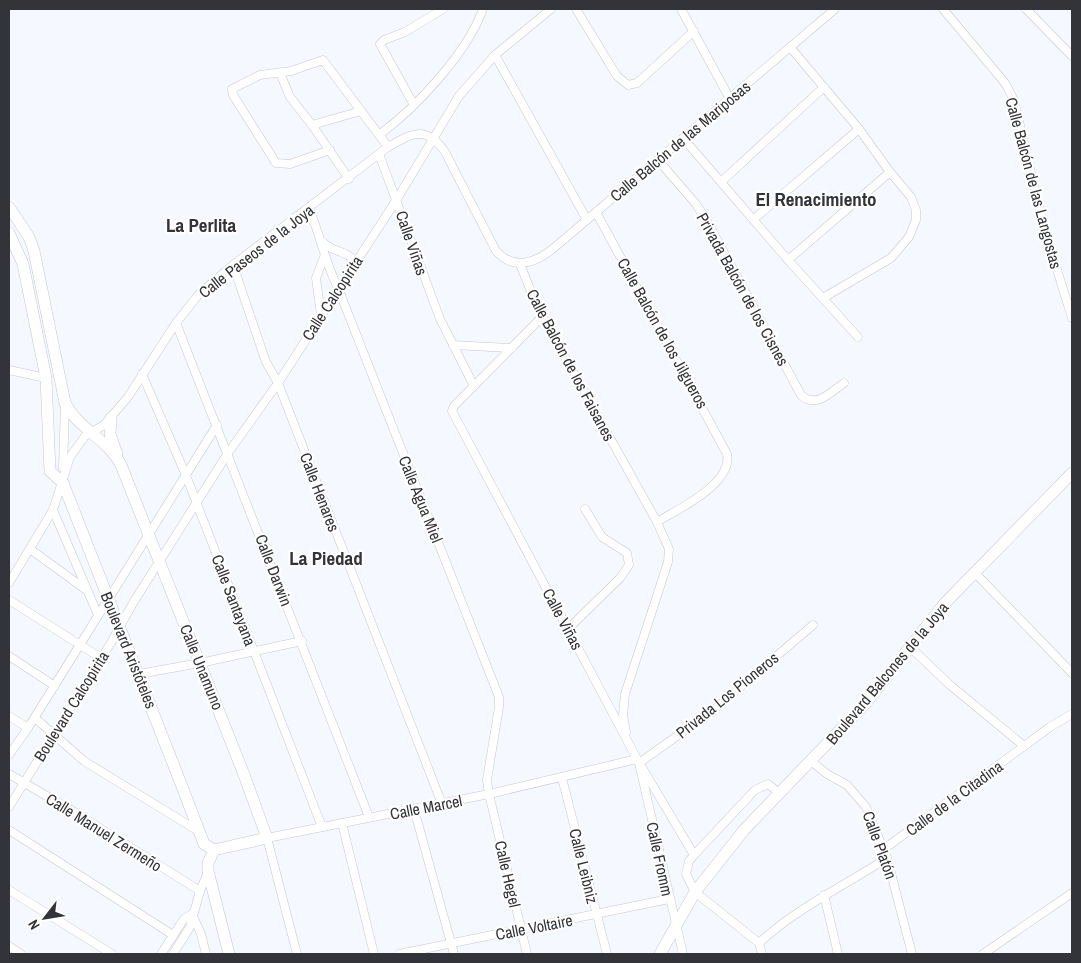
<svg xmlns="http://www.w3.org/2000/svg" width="1081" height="963" font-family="'Archivo Narrow',sans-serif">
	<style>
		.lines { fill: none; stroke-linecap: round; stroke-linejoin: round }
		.street-casing { stroke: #c5c8d3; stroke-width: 9 }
		.secondary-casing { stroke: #c5c8d3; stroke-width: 12 }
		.street { stroke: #fff; stroke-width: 8 }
		.secondary { stroke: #fff; stroke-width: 11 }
		.labels { text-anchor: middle; stroke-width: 4.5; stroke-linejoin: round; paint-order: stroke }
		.street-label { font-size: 16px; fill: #333439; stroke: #fff }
		.quarter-label { font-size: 19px; font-weight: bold; fill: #333439; stroke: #fff }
	</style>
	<rect width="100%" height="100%" fill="#f6f8ff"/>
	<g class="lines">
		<g class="street-casing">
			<g id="street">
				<path d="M 576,9 L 617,76 L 628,85 L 637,83 L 694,31"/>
				<path d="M 681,9 L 730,99"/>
				<path d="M 943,9 L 1005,83 L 1014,100 L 1044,228 L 1072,318"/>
				<path d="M 1026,9 L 1072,56"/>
				<path d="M 790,47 L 859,129 L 890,172 L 911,197 L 916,210 L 916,220 L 909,237 L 891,258 L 823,298"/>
				<path d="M 495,55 L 587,220"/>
				<path d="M 280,73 L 290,97 L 312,125 L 349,179"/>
				<path d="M 414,105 L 380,44 L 384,40 L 405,32 L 443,9"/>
				<path d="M 312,125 L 361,111"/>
				<path d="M 379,135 C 417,107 467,53 483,9"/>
				<path d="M 683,138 L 788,260 L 858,337"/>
				<path d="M 330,150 L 290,164 L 276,163 L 233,95 L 232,89 L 260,75 L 291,71 L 323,60 L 388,147"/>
				<path d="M 379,154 L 440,319 L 474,386"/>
				<path d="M 658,160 L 696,204 L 708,223 L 801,395 C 816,409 831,392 844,383"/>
				<path d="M 721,182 L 824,87"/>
				<path d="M 309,208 C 320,235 325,262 338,288 L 499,697 L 499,707 L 487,780 L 489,794 L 527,954"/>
				<path d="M 596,212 L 727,454 C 733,484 678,509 657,522"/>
				<path d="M 754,219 L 859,129"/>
				<path d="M 323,242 C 333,253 344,249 355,261"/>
				<path d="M 788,260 L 890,172"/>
				<path d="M 520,264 L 538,309 L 657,522 L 669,549 L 668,562 L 625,694 L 623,715 L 626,732"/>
				<path d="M 233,265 L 266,362 L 278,383 L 442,804"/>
				<path d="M 321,315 L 316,278 L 324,257"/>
				<path d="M 542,317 L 454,406 L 452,411 L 637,759 L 694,855"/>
				<path d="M 176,323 L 369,817"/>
				<path d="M 453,345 L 512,348"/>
				<path d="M 9,370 L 46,378"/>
				<path d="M 142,374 L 185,473 L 322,827"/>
				<path d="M 63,468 L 65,405"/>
				<path d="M 53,510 L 98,615"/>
				<path d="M 30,549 L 85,589"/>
				<path d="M 975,573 L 1072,673"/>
				<path d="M 9,583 L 53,510 L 70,457 L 85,436 L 104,425 L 128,397 L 176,323 L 199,294 L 233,265 L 388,147 C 412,133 426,125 445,152 L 496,251 C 515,272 537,262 555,247 L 835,9"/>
				<path d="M 9,600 L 101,658"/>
				<path d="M 568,629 L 620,578 L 629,565 L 627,553 L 602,537 L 585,509"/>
				<path d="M 910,647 L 950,685 L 1024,746"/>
				<path d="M 9,656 L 55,686"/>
				<path d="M 139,674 L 200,663 L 302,641"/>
				<path d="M 9,716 L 28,728"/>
				<path d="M 35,718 L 84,761 L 195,829"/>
				<path d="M 9,755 L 28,728 L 217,425"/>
				<path d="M 811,761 L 827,774 L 847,785 L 866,807 L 887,858 L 912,954"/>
				<path d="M 9,774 L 76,813 L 200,891"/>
				<path d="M 562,778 L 607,954"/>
				<path d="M 9,807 L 112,641 L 133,603 L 228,453 L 278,383 L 397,199 L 459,96 L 495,55 L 551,9"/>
				<path d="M 414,809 L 454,954"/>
				<path d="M 342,823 L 374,954"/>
				<path d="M 9,830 L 173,935"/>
				<path d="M 884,849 L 1050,727 L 1072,714"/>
				<path d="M 9,890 L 112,954"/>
				<path d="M 824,895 L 838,954"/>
				<path d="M 193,916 L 201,934 L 206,954"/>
				<path d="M 759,943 C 797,908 844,886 887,858"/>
				<path d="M 9,946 L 21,954"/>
				<path d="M 161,954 L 184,919 L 192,914"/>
				<path d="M 173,954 L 190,927 L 200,891 L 208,872"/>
				<path d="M 297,954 L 267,838 L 489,794 L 637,759"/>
				<path d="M 399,954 L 669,899"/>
				<path d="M 683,954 L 639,763 L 711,712 L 813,625"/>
				<path d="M 762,954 L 759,943 L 695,892 L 686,874 L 689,861 L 694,855 L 755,790 L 768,784 L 779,793"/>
				<path d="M 983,954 L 1072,893"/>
			</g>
		</g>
		<g class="secondary-casing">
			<g id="secondary">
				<path d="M 9,207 L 29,237 L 34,251 L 65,403 C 78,429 108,439 121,465 L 243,772 L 267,838 L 214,850"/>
				<path d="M 9,233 L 23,264 L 46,378 L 50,471 L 63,483 L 183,789 L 204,844 L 214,850"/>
				<path d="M 111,418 L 110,434 L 117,454"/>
				<path d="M 214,850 L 208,863 L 208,871 L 229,954"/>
				<path d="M 660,954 L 695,892 L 744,830 L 865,704 L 945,603 L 1072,473"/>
			</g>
		</g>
		<use href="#street" class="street"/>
		<use href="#secondary" class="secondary"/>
	</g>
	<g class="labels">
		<g class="street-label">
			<text transform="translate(680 141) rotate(-40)" y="6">Calle Balcón de las Mariposas</text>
			<text transform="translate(1034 183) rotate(75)" y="6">Calle Balcón de las Langostas</text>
			<text transform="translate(412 243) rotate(71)" y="6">Calle Viñas</text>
			<text transform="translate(256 251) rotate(-38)" y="6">Calle Paseos de la Joya</text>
			<text transform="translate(743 289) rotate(61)" y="6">Privada Balcón de los Cisnes</text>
			<text transform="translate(332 298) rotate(-57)" y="6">Calle Calcopirita</text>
			<text transform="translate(663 333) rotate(61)" y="6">Calle Balcón de los Jilgueros</text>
			<text transform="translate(571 365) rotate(62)" y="6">Calle Balcón de los Faisanes</text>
			<text transform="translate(320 492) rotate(69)" y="6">Calle Henares</text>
			<text transform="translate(421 499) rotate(68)" y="6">Calle Agua Miel</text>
			<text transform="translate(274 570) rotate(69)" y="6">Calle Darwin</text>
			<text transform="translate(234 600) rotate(69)" y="6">Calle Santayana</text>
			<text transform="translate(563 619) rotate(62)" y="6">Calle Viñas</text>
			<text transform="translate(129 650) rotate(68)" y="6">Boulevard Aristóteles</text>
			<text transform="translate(202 667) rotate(68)" y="6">Calle Unamuno</text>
			<text transform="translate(887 673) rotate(-50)" y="6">Boulevard Balcones de la Joya</text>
			<text transform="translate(727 695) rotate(-39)" y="6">Privada Los Pioneros</text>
			<text transform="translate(71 706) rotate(-58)" y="6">Boulevard Calcopirita</text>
			<text transform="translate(954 798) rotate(-36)" y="6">Calle de la Citadina</text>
			<text transform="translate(426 807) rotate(-11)" y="6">Calle Marcel</text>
			<text transform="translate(104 832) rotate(32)" y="6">Calle Manuel Zermeño</text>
			<text transform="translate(880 845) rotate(70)" y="6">Calle Platón</text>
			<text transform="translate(660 859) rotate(78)" y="6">Calle Fromm</text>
			<text transform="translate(584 866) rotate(76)" y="6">Calle Leibniz</text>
			<text transform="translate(508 874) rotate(77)" y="6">Calle Hegel</text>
			<text transform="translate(534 927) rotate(-11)" y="6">Calle Voltaire</text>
		</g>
		<g class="quarter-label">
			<text x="816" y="206">El Renacimiento</text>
			<text x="201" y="232">La Perlita</text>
			<text x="326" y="565">La Piedad</text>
		</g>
	</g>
	<rect width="1081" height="963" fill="none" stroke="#333439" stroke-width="20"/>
	<g transform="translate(45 918) rotate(239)" stroke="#ffffff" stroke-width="4" paint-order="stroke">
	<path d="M0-4L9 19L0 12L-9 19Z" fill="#333439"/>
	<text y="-8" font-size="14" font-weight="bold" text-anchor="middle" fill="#333439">N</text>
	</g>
</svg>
